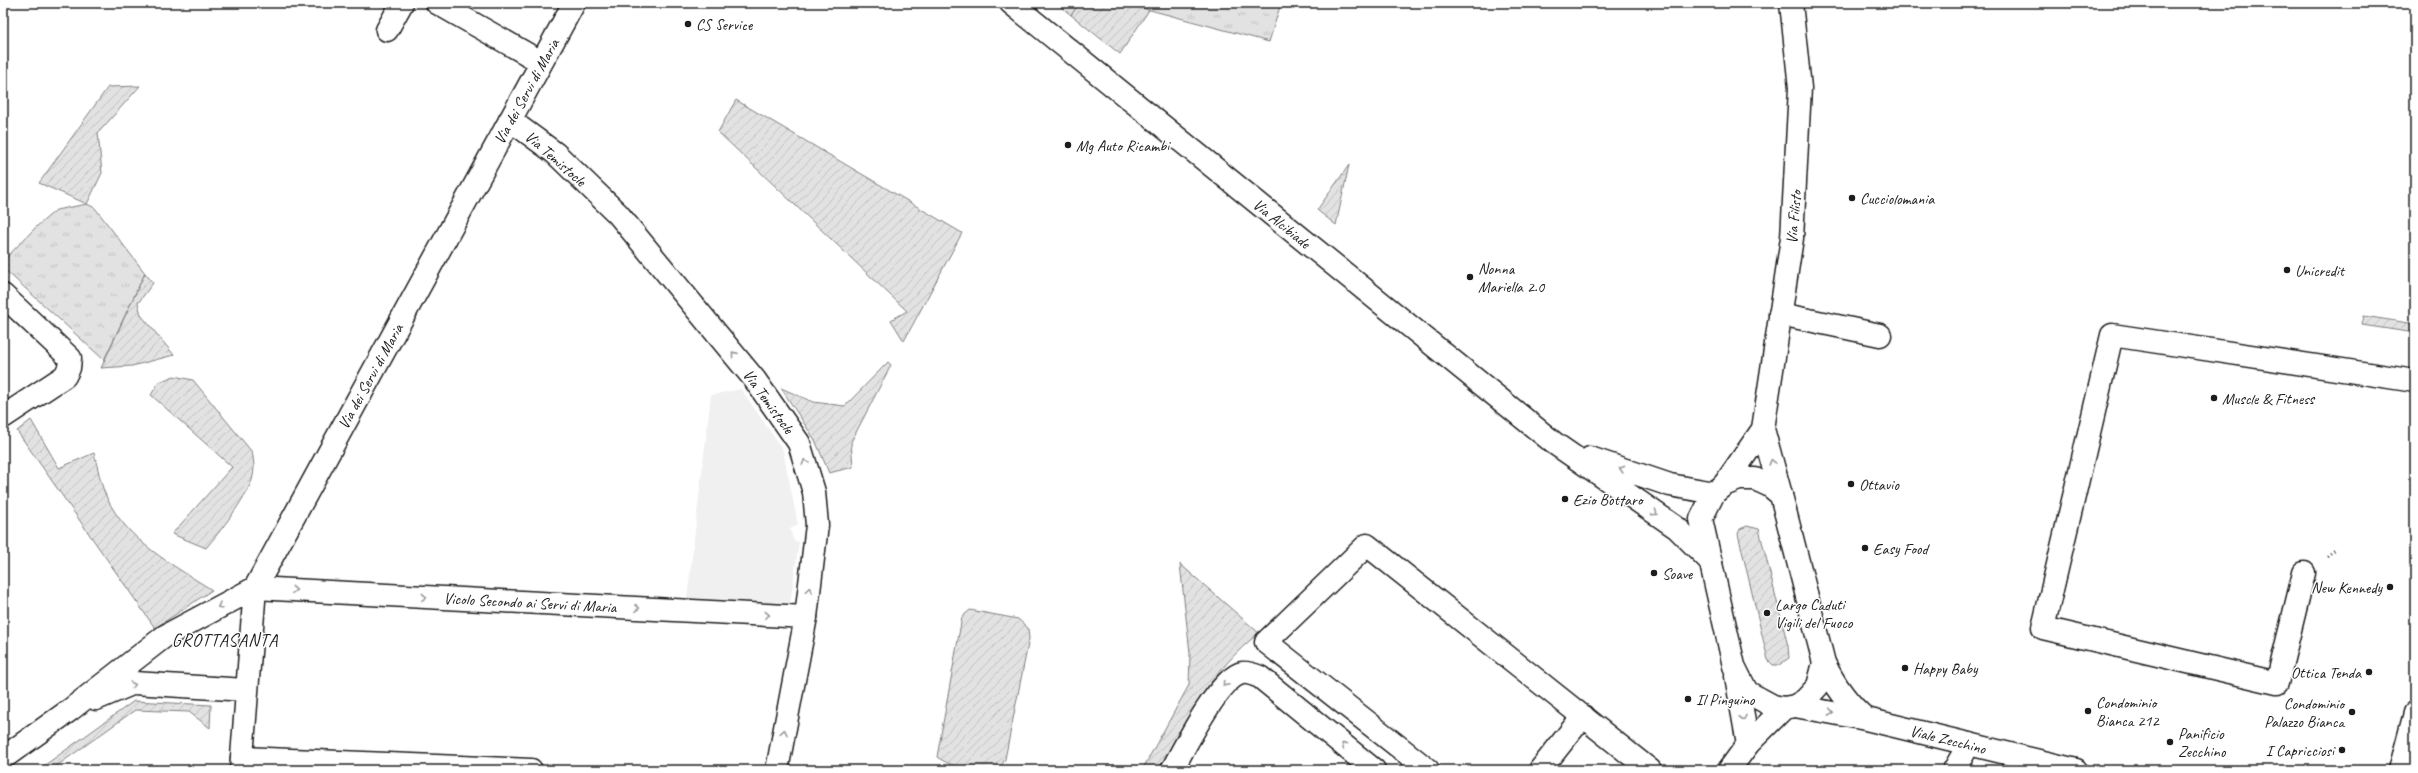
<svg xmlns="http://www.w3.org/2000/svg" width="2418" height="773" font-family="Caveat,sans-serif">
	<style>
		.built { fill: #f0f0f0 }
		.grass { fill: url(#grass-tufts); stroke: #7f7f7f }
		.garden { fill: url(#garden-furrows); stroke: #7f7f7f }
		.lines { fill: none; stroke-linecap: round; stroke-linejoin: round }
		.minor-casing { stroke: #1c1c1c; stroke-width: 25 }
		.path { stroke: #1c1c1c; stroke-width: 2.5; stroke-dasharray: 1 3; stroke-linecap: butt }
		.minor { stroke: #fff; stroke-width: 22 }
		.oneway { stroke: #999 }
		.poi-dot { fill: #1c1c1c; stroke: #fff; stroke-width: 1.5 }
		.labels { text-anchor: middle; stroke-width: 3; stroke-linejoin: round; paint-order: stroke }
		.poi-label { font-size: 16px; fill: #1c1c1c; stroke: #fff; text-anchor: start }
		.street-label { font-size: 16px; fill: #1c1c1c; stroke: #fff }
		.quarter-label { font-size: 18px; letter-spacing: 1px; fill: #1c1c1c; stroke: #fff }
	</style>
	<defs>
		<pattern id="grass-tufts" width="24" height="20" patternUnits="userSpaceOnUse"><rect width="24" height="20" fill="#e2e2e2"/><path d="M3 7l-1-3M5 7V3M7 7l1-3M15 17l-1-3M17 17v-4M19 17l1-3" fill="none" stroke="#c1c1c1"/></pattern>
		<pattern id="garden-furrows" width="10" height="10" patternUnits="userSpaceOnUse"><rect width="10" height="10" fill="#e2e2e2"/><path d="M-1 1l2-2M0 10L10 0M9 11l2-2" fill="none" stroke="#c1c1c1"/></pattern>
	</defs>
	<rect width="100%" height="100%" fill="#fff"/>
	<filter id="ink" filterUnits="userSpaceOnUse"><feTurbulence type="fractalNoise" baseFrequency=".025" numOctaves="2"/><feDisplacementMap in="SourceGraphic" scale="8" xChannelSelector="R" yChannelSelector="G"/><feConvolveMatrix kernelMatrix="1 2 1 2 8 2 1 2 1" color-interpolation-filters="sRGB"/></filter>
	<g filter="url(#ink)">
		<path class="built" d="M 741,389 L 783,450 L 798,525 L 790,529 L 794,541 L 799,542 L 790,605 L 687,599 L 711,395 Z"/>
		<g class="grass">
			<path d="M 1056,3 L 1080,3 L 1071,15 Z"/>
			<path d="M 1124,3 L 1281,3 L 1269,42 Z"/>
			<path d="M 87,204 L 95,208 L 145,273 L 104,360 L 3,268 L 3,261 L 36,227 L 56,210 Z"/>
		</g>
		<g class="garden">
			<path d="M 1080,3 L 1124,3 L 1149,10 L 1120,54 L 1071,15 Z"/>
			<path d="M 140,86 L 98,133 L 102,173 L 87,204 L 39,183 L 108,87 Z"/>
			<path d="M 736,100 L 962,233 L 904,341 L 891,320 L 907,311 L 718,132 Z"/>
			<path d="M 1349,165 L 1336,225 L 1317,210 Z"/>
			<path d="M 145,273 L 153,283 L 138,303 L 141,315 L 174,355 L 132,366 L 101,368 Z"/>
			<path d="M 2364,316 L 2415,324 L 2415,333 L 2362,325 Z"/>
			<path d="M 888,362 L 891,365 L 851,442 L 853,467 L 829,473 L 815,440 L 781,388 L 813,402 L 845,406 Z"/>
			<path d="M 174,376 L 193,380 L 252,452 C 254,461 255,470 252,480 C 246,498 219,533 206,548 L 172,534 L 232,467 L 151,395 L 159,382 Z"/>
			<path d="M 31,420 L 59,468 L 94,453 C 98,467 100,484 107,498 C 127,541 173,565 212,590 L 155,628 L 17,431 Z"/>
			<path d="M 1747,526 L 1759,529 L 1788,646 L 1789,658 L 1779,665 L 1773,665 L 1768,660 L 1738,534 L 1740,529 Z"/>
			<path d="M 1180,564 L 1259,633 C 1214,668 1184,720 1159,770 L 1142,770 L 1189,685 L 1190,653 Z"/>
			<path d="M 970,610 L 1018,619 L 1028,628 L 1029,639 L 1005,759 L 999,770 C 977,770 956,770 937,757 L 962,617 Z"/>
			<path d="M 134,701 L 211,705 L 210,728 L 189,712 L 135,710 L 51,770 L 38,770 Z"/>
		</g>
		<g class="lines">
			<g class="minor-casing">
				<g id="minor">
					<path d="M 437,3 L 541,62"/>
					<path d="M 1011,3 L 1554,443 L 1677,528 L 1711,562"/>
					<path d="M 387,30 L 402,3"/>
					<path d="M 510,120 L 555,153 L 618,214 L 755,380 L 799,443 L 814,492 L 817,525 L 806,617 L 777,770"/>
					<path d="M 3,295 L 70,358 L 69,368 L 65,376 L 3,417"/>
					<path d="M 1780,314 L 1880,335"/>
					<path d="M 1763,429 L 1781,495"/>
					<path d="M 1590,458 L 1670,485 L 1714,493"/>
					<path d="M 1724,485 L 1763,429 L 1792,238 L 1800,88 L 1791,3"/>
					<path d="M 2304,573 L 2277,683 L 2043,628 L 2112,335 L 2415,381"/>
					<path d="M 1824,663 L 1818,686 L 1805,700 L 1795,706 L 1784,708 L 1773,706 L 1747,692 L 1734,666 L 1701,519 L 1714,493 L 1724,485 L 1739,479 L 1755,479 L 1770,486 L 1781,495 L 1824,663 C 1835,686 1847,703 1866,719"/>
					<path d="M 1736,676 L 1748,744"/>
					<path d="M 96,699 L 134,683 L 246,690"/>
					<path d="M 1795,706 L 1866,719 L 2076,770"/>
					<path d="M 3,758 L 70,710 L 165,636 L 255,588 L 806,617"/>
					<path d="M 242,758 L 531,770"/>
					<path d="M 241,770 L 255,588 L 574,3"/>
					<path d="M 1172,770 C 1184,748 1219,678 1242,673 C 1247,672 1255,675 1260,677 L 1374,770"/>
					<path d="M 1428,770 L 1266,642 L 1367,545 L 1650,770"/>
					<path d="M 1540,770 L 1583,716"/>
					<path d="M 1729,770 L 1748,744 L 1784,708"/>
					<path d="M 1954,770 L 1969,744"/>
					<path d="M 2400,770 L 2415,713"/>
				</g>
			</g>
			<g class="path">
				<path d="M 2413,555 L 2415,555"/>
				<path d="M 2327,556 L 2336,549"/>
			</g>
			<use href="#minor" class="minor"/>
		</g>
		<defs><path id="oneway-chevron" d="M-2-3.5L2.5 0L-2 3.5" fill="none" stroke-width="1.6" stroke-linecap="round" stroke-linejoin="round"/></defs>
		<g class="oneway">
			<use href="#oneway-chevron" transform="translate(734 354) rotate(-129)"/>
			<use href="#oneway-chevron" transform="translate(805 462) rotate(-107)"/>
			<use href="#oneway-chevron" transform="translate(1772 462) rotate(-105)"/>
			<use href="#oneway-chevron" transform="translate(1622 469) rotate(-163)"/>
			<use href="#oneway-chevron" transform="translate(1655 513) rotate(34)"/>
			<use href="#oneway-chevron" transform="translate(294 590) rotate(3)"/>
			<use href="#oneway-chevron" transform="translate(809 590) rotate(-83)"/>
			<use href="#oneway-chevron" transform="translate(424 597) rotate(3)"/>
			<use href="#oneway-chevron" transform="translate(220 606) rotate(152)"/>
			<use href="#oneway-chevron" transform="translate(637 608) rotate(3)"/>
			<use href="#oneway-chevron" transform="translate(767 615) rotate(3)"/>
			<use href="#oneway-chevron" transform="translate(1225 684) rotate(131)"/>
			<use href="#oneway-chevron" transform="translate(133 685) rotate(-14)"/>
			<use href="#oneway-chevron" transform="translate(1831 712) rotate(11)"/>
			<use href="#oneway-chevron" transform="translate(1743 718) rotate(80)"/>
			<use href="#oneway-chevron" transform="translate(784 732) rotate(-79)"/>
			<use href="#oneway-chevron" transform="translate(1344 745) rotate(-141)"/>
		</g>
	</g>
	<g class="poi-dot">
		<circle cx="688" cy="24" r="4"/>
		<circle cx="1068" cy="145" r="4"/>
		<circle cx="1852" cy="198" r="4"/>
		<circle cx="2287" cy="270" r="4"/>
		<circle cx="1470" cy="277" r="4"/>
		<circle cx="2214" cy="398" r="4"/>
		<circle cx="1851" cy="484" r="4"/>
		<circle cx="1565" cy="499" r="4"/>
		<circle cx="1865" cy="548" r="4"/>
		<circle cx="1654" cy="573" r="4"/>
		<circle cx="2390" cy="587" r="4"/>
		<circle cx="1767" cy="613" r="4"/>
		<circle cx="1905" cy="668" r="4"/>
		<circle cx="2369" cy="672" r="4"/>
		<circle cx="1688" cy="699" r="4"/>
		<circle cx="2088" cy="711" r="4"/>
		<circle cx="2352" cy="712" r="4"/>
		<circle cx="2170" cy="742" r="4"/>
		<circle cx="2342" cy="750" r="4"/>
	</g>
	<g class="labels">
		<g class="poi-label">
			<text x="696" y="30">CS Service</text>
			<text x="1076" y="151">Mg Auto Ricambi</text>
			<text x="1860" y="204">Cucciolomania</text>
			<text x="1478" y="274">Nonna<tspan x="1478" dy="18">Mariella 2.0</tspan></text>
			<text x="2295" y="276">Unicredit</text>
			<text x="2222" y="404">Muscle &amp; Fitness</text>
			<text x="1859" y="490">Ottavio</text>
			<text x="1573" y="505">Ezio Bottaro</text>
			<text x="1873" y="554">Easy Food</text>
			<text x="1662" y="579">Soave</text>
			<text x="2382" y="593" text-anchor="end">New Kennedy</text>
			<text x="1775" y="610">Largo Caduti<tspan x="1775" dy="18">Vigili del Fuoco</tspan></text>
			<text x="1913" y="674">Happy Baby</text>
			<text x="2361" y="678" text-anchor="end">Ottica Tenda</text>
			<text x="1696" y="705">Il Pinguino</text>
			<text x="2096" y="708">Condominio<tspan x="2096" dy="18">Bianca 212</tspan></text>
			<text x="2344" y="709" text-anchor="end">Condominio<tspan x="2344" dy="18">Palazzo Bianca</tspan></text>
			<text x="2178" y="739">Panificio<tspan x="2178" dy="18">Zecchino</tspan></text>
			<text x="2334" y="756" text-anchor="end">I Capricciosi</text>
		</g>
		<g class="street-label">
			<text transform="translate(526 91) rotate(-61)" y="6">Via dei Servi di Maria</text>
			<text transform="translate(556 158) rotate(41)" y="6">Via Temistocle</text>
			<text transform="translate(1793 217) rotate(-85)" y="6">Via Filisto</text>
			<text transform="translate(1282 223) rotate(39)" y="6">Via Alcibiade</text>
			<text transform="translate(370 376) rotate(-61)" y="6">Via dei Servi di Maria</text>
			<text transform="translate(769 401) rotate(54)" y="6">Via Temistocle</text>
			<text transform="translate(530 602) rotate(3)" y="6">Vicolo Secondo ai Servi di Maria</text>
			<text transform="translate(1948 739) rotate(14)" y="6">Viale Zecchino</text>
		</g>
		<g class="quarter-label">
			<text x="225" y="646">GROTTASANTA</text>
		</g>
	</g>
	<rect width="2418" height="773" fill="none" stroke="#fff" stroke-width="16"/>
	<rect x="8" y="8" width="2402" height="757" fill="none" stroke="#1c1c1c" stroke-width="1.5" filter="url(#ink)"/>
</svg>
